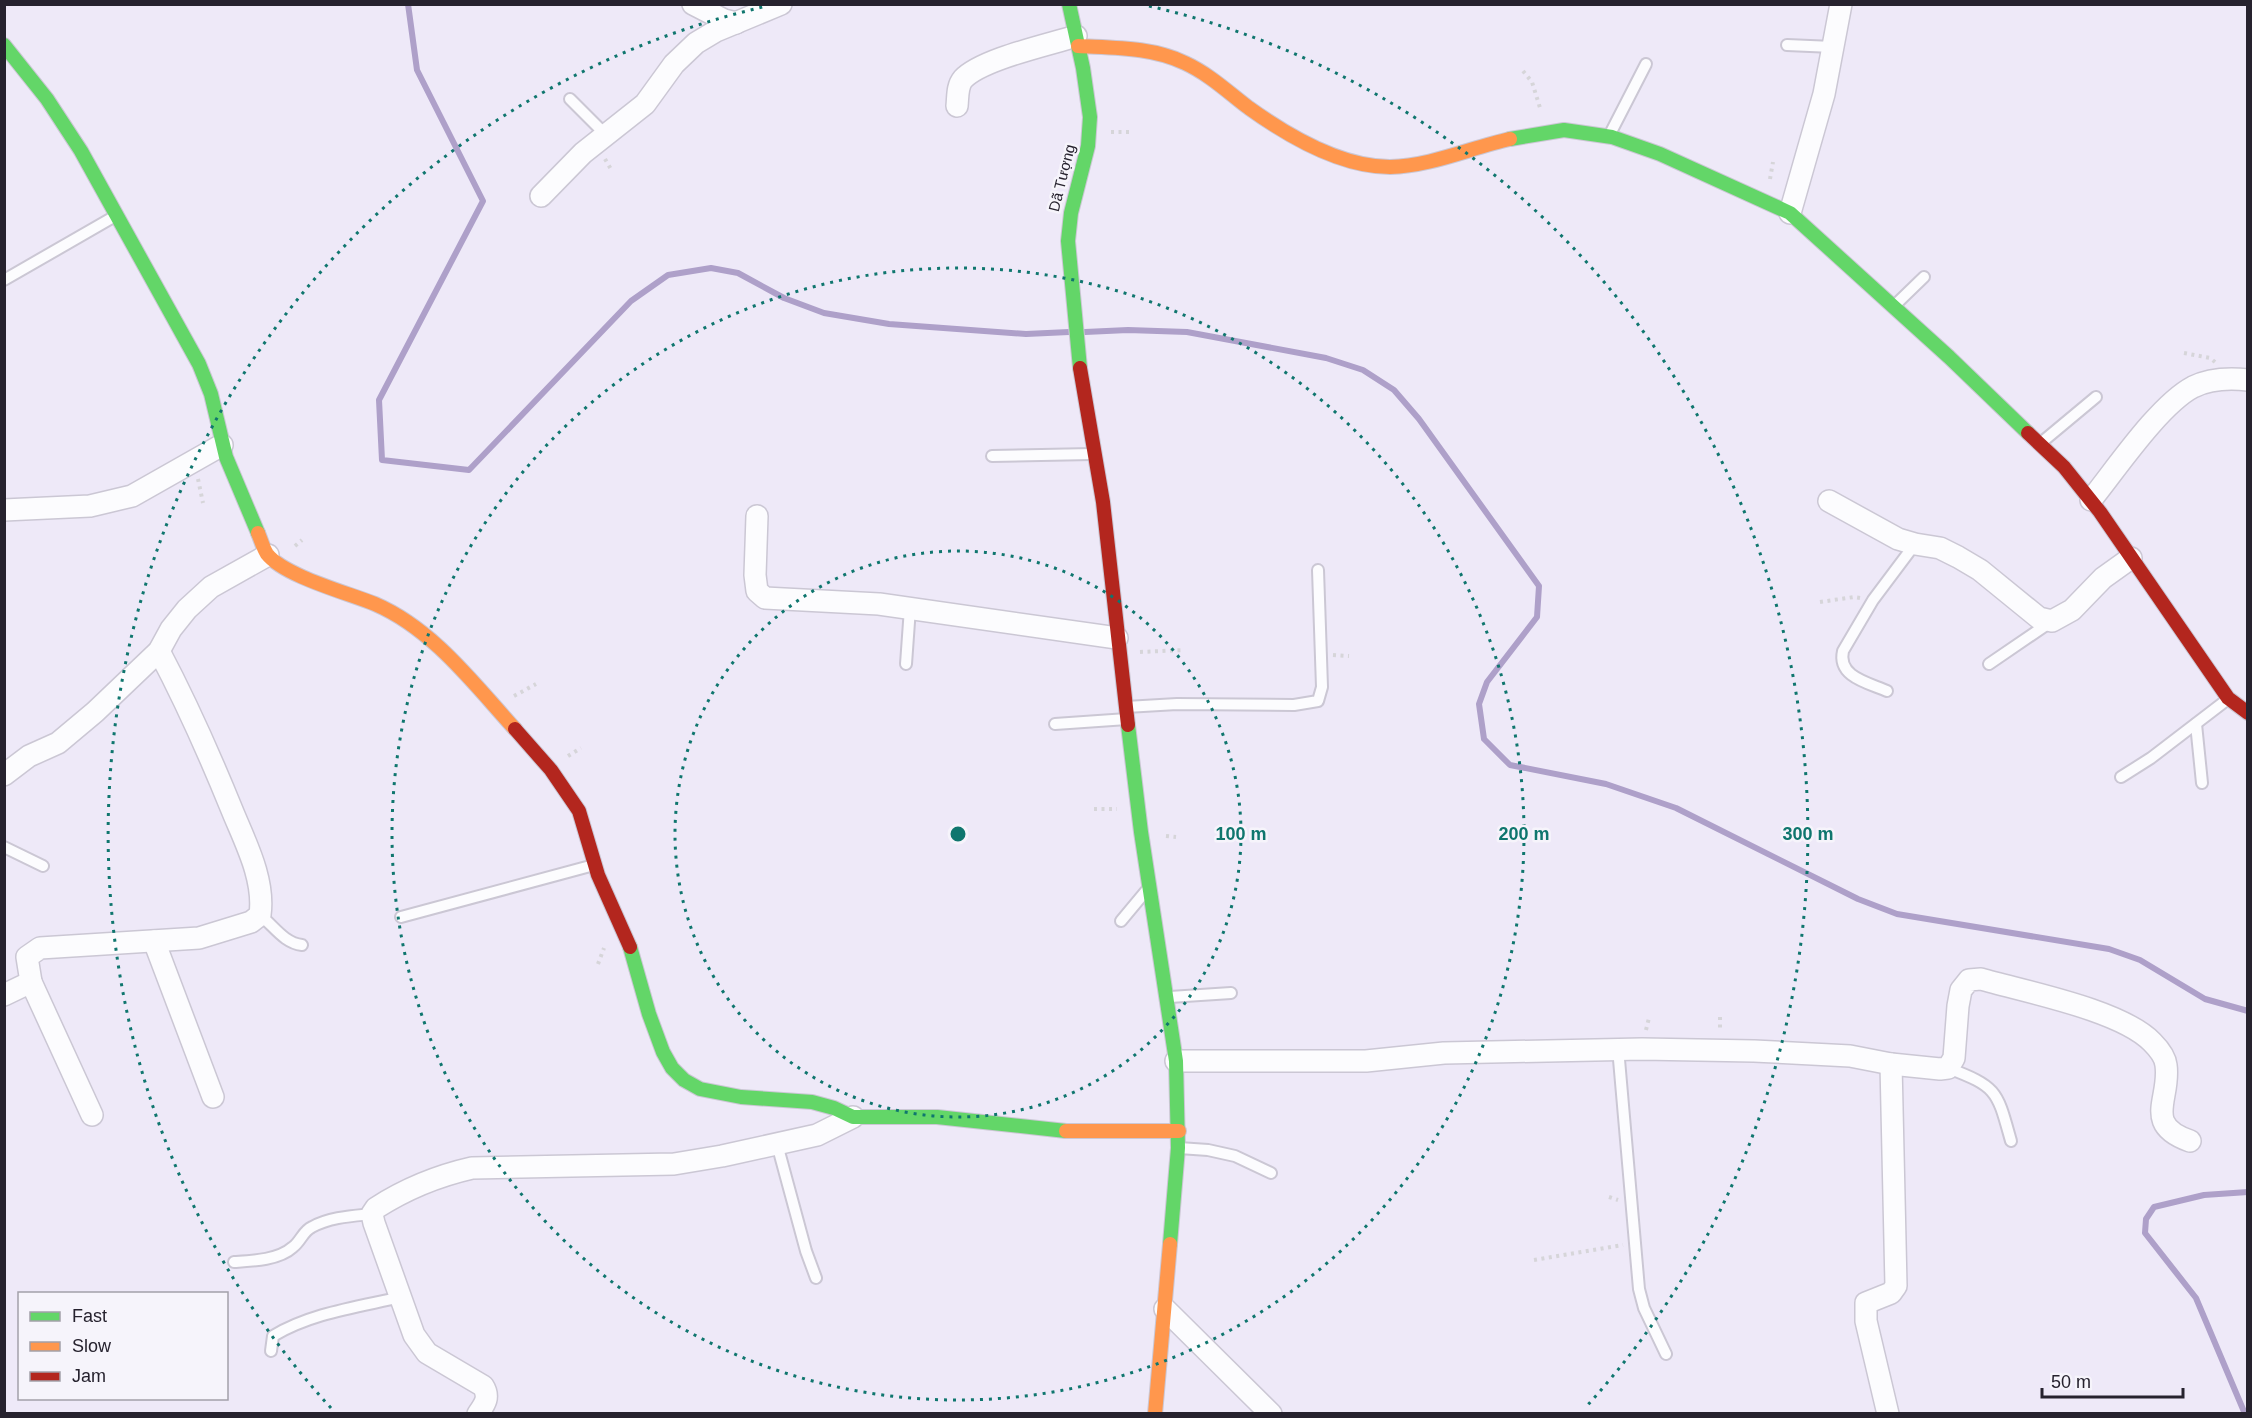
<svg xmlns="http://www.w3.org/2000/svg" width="2252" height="1418" font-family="Helvetica,sans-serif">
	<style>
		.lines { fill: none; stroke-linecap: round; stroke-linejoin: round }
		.stream { stroke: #aea0c9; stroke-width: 6 }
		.lane-casing { stroke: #cbc7d4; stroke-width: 14 }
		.street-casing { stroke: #cbc7d4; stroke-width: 24 }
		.fast-casing { stroke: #cbc7d4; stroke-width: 16 }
		.slow-casing { stroke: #cbc7d4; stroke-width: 16 }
		.jam-casing { stroke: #cbc7d4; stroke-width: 16 }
		.path { stroke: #d6d5d9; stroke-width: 4; stroke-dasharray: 3 4.5; stroke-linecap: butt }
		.lane { stroke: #fcfcfe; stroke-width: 10 }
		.street { stroke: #fcfcfe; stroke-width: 21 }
		.fast { stroke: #63d668; stroke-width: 14 }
		.slow { stroke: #ff974d; stroke-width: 14 }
		.jam { stroke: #b3261e; stroke-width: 14 }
		.ring { fill: none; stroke: #0f766e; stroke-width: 3; stroke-dasharray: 3 6 }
		.labels { text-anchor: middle; stroke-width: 5; stroke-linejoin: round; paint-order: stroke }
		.street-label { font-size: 15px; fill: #26222e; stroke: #f6f4fb }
		.centre { fill: #0f766e; stroke: #f6f4fb; stroke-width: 3 }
		.ring-label { font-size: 18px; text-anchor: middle; font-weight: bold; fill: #0f766e; stroke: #f6f4fb; stroke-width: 5; stroke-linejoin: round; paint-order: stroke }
	</style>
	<rect width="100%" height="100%" fill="#eee9f8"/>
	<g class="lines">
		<g class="stream">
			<path d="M 408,4 L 417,70 L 483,201 L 379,400 L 382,460 L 469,470 L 631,301 L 668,275 L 711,268 L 738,273 L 784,298 L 824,313 L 889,324 L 1026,334 L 1069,332"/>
			<path d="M 1085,332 L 1128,330 L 1187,332 L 1326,358 L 1363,370 L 1394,390 L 1419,419 L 1539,586 L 1537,617 L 1487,682 L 1479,704 L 1484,739 L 1510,765 L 1606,784 L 1676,808 L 1858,899 L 1897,914 L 2109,949 L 2140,960 L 2205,999 L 2248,1011"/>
			<path d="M 2245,1414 L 2196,1298 L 2145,1233 L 2146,1219 L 2154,1207 L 2204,1195 L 2248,1192"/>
		</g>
		<g class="lane-casing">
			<g id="lane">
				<path d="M 1787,45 L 1833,47"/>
				<path d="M 570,99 L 606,135"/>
				<path d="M 1609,136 L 1646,64"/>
				<path d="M 4,280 L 117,215"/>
				<path d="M 1894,306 L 1924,277"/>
				<path d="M 2042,442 L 2096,397"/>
				<path d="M 992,456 L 1092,454"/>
				<path d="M 906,664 L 910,608"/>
				<path d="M 1989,664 L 2052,621"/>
				<path d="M 1887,691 C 1869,683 1837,677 1843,651 L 1873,600 L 1915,544"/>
				<path d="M 1126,707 L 1177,704 L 1294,705 L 1318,701 L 1322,687 L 1318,570"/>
				<path d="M 1055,724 L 1127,719"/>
				<path d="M 2196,724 L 2202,783"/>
				<path d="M 2121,777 L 2151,758 L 2228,699"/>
				<path d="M 4,847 L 43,866"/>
				<path d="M 260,915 C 274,926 284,943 302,945"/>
				<path d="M 401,917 L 594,865"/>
				<path d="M 1121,921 L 1146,891"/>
				<path d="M 1170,997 L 1231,993"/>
				<path d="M 1618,1048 L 1639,1289 L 1644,1308 L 1666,1354"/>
				<path d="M 1948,1068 C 1998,1087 1997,1091 2011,1141"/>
				<path d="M 777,1144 L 806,1251 L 816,1278"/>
				<path d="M 1179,1148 L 1208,1150 L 1235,1156 L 1271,1173"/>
				<path d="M 234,1262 C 252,1261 279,1260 293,1247 C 301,1241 303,1231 312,1227 C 330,1217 352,1216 372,1214"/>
				<path d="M 271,1351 L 273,1336 C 311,1313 358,1307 401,1297"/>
			</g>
		</g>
		<g class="street-casing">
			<g id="street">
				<path d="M 693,4 L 724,20 L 736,23"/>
				<path d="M 957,106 C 958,97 957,86 963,79 C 982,59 1048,45 1076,36"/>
				<path d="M 541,196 L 583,153 L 645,104 L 674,64 L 696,43 L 716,31 L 781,4"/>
				<path d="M 1790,213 L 1824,94 L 1841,4"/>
				<path d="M 2091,500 C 2116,469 2159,405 2193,387 C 2209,379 2230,378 2248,380"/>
				<path d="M 1829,501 L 1898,539 L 1915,544 L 1940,548 L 1958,557 L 1980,570 L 2039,618 L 2052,621 L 2072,610 L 2103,578 L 2131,558"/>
				<path d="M 4,510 L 90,506 L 132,496 L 222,445"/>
				<path d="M 757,516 L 755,575 L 757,591 L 765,598 L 879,604 L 1117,638"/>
				<path d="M 4,775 L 29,756 L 58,743 L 95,712 L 159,651 L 171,629 L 187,609 L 211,587 L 268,555"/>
				<path d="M 154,941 L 213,1097"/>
				<path d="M 31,982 L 92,1115"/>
				<path d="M 4,995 L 31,982 L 27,957 L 40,948 L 199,938 L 251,922 L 260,915 C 265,879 245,842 232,810 C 210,756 186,702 159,651"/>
				<path d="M 1176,1061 L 1366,1061 L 1444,1053 L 1642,1049 L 1754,1051 L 1850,1056 L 1891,1064 L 1940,1069 L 1948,1068 L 1954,1058 L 1958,1006 L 1961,990 L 1969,980 L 1981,979 C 2026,992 2121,1010 2152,1042 C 2158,1048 2165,1056 2166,1065 C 2171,1099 2142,1124 2190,1141"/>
				<path d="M 1165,1309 L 1271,1414"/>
				<path d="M 478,1414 C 485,1404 490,1397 483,1386 L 427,1353 L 414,1335 L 374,1223 L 372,1214 L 376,1208 C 407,1188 437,1176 472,1168 L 674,1164 L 722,1156 L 817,1135 L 853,1117"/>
				<path d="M 1888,1414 L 1866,1321 L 1866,1303 L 1891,1293 L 1896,1286 L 1891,1064"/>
			</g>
		</g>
		<g class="fast-casing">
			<g id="fast">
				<path d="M 1069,4 L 1083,68 L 1090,117 L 1088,146 L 1071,213 L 1068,241 L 1080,368"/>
				<path d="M 4,45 L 47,99 L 81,151 L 199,364 L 211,394 L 226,457 L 258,533"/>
				<path d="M 1510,139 L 1564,130 L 1612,137 L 1660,154 L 1790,213 L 1949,357 L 2028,433"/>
				<path d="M 1128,725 L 1141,832 L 1176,1061 L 1178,1148 L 1170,1244"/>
				<path d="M 630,947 L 649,1014 L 663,1052 L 672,1068 L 684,1080 L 700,1089 L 741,1097 L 812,1102 L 834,1108 L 853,1117 L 937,1117 L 1066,1131"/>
			</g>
		</g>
		<g class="slow-casing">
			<g id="slow">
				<path d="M 1078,46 C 1114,48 1152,47 1185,63 C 1209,74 1228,92 1249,108 C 1288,136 1340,167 1390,167 C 1431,166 1470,148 1510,139"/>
				<path d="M 258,533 C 261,540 263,548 267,554 C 284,576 348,593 375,604 C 433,629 474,684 515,729"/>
				<path d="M 1066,1131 L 1179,1131"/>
				<path d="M 1155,1414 L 1170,1244"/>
			</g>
		</g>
		<g class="jam-casing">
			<g id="jam">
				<path d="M 1080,368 L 1103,502 L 1128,725"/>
				<path d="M 2028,433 L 2064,467 L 2100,512 L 2228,698 L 2248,713"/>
				<path d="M 515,729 L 551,770 L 579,811 L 598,875 L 630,947"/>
			</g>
		</g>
		<g class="path">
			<path d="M 1523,71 L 1532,82 L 1541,111"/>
			<path d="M 1111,132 L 1131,132"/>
			<path d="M 605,159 L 612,171"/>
			<path d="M 1770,179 L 1773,162"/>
			<path d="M 2184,353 L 2210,358 L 2215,362"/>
			<path d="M 198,479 L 203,503"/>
			<path d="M 295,546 L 302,540"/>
			<path d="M 1820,602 L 1854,597 L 1860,598"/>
			<path d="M 1140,652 L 1184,650"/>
			<path d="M 1333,655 L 1349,656"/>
			<path d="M 514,696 L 536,684"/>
			<path d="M 568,756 L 581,748"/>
			<path d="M 1094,809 L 1117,809"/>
			<path d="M 1166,836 L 1176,837"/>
			<path d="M 598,964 L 604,948"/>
			<path d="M 1720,1017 L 1720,1031"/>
			<path d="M 1646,1030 L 1649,1018"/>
			<path d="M 1609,1197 L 1618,1200"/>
			<path d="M 1534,1260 L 1623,1245"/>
		</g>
		<use href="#lane" class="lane"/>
		<use href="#street" class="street"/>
		<use href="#fast" class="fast"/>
		<use href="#slow" class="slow"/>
		<use href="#jam" class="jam"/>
	</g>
	<g class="ring">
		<circle cx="958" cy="834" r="283"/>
		<circle cx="958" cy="834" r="566"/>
		<path d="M331 1408A850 850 0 0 1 767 6M1149 6A850 850 0 0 1 1585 1408"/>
	</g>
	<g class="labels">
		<g class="street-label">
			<text transform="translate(1062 178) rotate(-76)" y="5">Dã Tượng</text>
		</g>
	</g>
	<circle cx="958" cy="834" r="9" class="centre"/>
	<g class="ring-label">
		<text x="1241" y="840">100 m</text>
		<text x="1524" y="840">200 m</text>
		<text x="1808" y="840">300 m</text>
	</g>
	<rect width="2252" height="1418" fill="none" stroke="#26222e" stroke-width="12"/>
	<rect x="18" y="1292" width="210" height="108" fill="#f6f4fb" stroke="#a3a0a9" stroke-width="1.5"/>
	<rect x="30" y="1312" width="30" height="9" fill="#63d668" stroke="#a3a0a9" stroke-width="1.5"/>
	<text x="72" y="1322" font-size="18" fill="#26222e">Fast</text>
	<rect x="30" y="1342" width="30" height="9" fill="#ff974d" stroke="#a3a0a9" stroke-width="1.5"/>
	<text x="72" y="1352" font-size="18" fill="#26222e">Slow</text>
	<rect x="30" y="1372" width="30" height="9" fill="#b3261e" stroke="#a3a0a9" stroke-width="1.5"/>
	<text x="72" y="1382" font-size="18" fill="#26222e">Jam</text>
	<path d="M2042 1388v9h141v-9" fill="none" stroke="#26222e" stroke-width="3"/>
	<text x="2051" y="1388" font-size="18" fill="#26222e" stroke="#f6f4fb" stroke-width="4.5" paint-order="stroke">50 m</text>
</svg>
